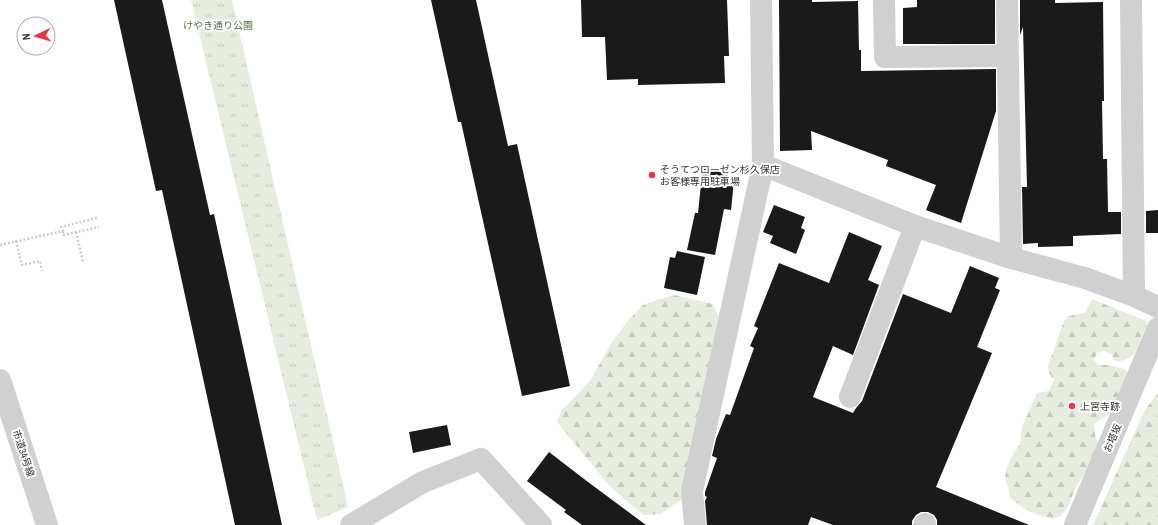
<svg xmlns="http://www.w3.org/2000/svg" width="1158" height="525" font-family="'Archivo Narrow','Noto Sans JP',sans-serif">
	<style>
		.forest { fill: url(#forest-firs) }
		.park { fill: url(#park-tufts) }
		.building { fill: #1a1a1a }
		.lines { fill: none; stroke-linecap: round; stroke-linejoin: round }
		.path { stroke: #cdcdcd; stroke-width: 2.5; stroke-dasharray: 2 2; stroke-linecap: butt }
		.minor { stroke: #d0d0d0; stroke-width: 22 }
		.poi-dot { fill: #e63946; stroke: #fff; stroke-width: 1.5 }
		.labels { text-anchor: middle; stroke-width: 4; stroke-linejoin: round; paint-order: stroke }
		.park-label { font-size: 10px; fill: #56703f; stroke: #fff }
		.poi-label { font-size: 10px; fill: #333; stroke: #fff; text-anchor: start }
		.street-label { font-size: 10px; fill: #333; stroke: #fff }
	</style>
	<defs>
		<pattern id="forest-firs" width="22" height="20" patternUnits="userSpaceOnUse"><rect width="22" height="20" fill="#e6ecdf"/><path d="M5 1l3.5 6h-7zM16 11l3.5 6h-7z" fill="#c6cbc0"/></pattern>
		<pattern id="park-tufts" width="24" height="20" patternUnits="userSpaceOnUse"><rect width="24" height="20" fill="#e6ecdf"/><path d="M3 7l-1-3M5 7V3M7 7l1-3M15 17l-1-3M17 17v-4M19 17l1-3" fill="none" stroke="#c6cbc0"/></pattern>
	</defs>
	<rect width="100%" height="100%" fill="#fff"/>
	<g class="forest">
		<path d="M 674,295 L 713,304 L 719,319 L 682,499 L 661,514 L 644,515 L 630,504 L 609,485 L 557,422 L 561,411 L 590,381 L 610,345 L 627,322 L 643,305 L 657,300 Z"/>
		<path d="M 1092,299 L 1146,321 L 1147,327 C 1140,336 1140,349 1131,357 C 1128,359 1123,360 1119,362 L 1113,360 L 1112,354 L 1104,351 L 1097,353 L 1094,360 L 1099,365 L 1109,365 L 1125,369 L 1129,377 C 1125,386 1122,398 1117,407 C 1112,415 1101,418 1094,424 L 1095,435 L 1098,445 L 1092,456 L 1086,472 L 1076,486 L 1069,505 L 1061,516 L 1052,519 L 1028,511 L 1010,498 L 1009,491 L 1005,477 L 1007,467 L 1012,456 L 1020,444 L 1022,427 L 1037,393 L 1049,391 L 1054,380 L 1049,373 L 1048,366 L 1064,321 L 1069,316 L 1085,313 Z"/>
		<path d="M 1158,392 L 1158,525 L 1093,525 L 1144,412 Z"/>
	</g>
	<path class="park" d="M 191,0 L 232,0 L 348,507 L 317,520 Z"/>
	<g class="building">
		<path d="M 114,0 L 162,0 L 210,215 L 214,214 L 282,525 L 235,525 L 162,190 L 156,191 Z"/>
		<path d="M 431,0 L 476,0 L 508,146 L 517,144 L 570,386 L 522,396 L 461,122 L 458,122 Z"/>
		<path d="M 581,0 L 727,0 L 729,56 L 724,56 L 725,83 L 638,85 L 638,79 L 607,80 L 605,37 L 582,37 Z"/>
		<path d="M 779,0 L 812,0 L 812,2 L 858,1 L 859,50 L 861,50 L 861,71 L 996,69 L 996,111 L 961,223 L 926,210 L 936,185 L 886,166 L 888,160 L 811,131 L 812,150 L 780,151 Z"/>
		<path d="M 917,0 L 995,0 L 995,44 L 903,44 L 903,8 L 917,7 Z"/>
		<path d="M 1020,0 L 1055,0 L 1055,3 L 1103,2 L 1104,101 L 1102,101 L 1103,159 L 1107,159 L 1108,212 L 1121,212 L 1121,234 L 1073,236 L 1073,246 L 1038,247 L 1038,243 L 1023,244 L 1022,187 L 1027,187 L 1023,27 L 1020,35 Z"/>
		<path d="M 703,165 L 728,175 L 727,180 L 734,181 L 731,210 L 724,209 L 715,255 L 687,250 L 695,213 L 698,213 Z"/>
		<path d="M 774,205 L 805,217 L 801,228 L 805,230 L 796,254 L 770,243 L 773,236 L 763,232 Z"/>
		<path d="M 1158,210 L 1158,233 L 1146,233 L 1146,211 Z"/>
		<path d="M 849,232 L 882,246 L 868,280 L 879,285 L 853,355 L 833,346 L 813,397 L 853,413 L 856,408 L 862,401 L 903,294 L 951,313 L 970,266 L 999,278 L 995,288 L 1000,290 L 977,347 L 992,353 L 936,487 L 1029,525 L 937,525 L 937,520 L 934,515 L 928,512 L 921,512 L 916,515 L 912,521 L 912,525 L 833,525 L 811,517 L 808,525 L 707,525 L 705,501 L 707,497 L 705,496 L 705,492 L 717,458 L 712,456 L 716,439 L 726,414 L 730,415 L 754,348 L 750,346 L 758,328 L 754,326 L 779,263 L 829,283 Z"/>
		<path d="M 677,251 L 705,257 L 697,295 L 664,288 L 670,257 L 675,258 Z"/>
		<path d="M 447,425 L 451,445 L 413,453 L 409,432 Z"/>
		<path d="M 549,452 L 588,482 L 646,525 L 582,525 L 564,512 L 566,510 L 527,481 Z"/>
	</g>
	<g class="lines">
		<g class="path">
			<path d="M 63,231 L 63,235 L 99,227"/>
			<path d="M 76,232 L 83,262"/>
			<path d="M 16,241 L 22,265 L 40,261 L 42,271"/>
			<path d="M 0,245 L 63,231 L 61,227 L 97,218"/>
		</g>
		<g class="minor">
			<path d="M 884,0 L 885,57 L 1008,56"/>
			<path d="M 1007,0 L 1011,258"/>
			<path d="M 1131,0 L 1134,296"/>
			<path d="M 763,165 L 915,226 L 1011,258 L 1085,278 L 1134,296 L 1158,307"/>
			<path d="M 0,380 L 47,525"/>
			<path d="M 850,397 L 915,226"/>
			<path d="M 351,525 L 423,482 L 481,459 L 541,525"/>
			<path d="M 695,525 L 692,491 L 763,165 L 761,0"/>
			<path d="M 924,525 L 925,524"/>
			<path d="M 1075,525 L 1158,328"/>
		</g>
	</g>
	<g class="poi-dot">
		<circle cx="652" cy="175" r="4"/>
		<circle cx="1072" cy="406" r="4"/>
	</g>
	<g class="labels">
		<g class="park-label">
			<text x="218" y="29">けやき通り公園</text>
		</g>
		<g class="poi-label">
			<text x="660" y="173">そうてつローゼン杉久保店<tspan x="660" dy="12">お客様専用駐車場</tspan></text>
			<text x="1080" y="410">上宮寺跡</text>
		</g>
		<g class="street-label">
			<text transform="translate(1112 438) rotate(-67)" y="4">お塔坂</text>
			<text transform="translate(24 453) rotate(72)" y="4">市道34号線</text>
		</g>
	</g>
	<g transform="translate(36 36) rotate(265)"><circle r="19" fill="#ffffff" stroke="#adadad"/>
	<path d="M0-3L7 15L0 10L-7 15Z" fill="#e63946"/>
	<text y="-6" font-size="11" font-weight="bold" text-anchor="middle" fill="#333333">N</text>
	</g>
</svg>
